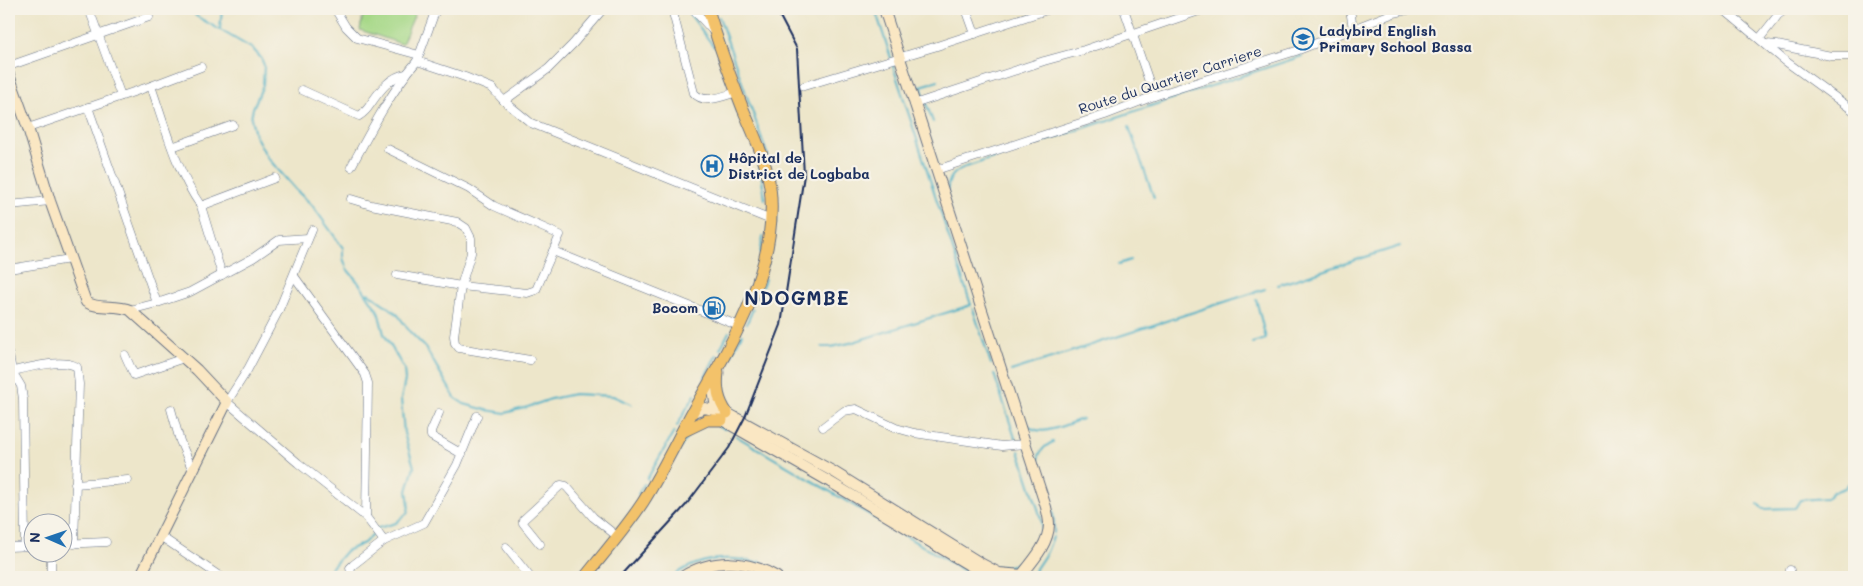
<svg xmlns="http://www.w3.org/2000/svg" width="1863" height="586" font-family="Mali,sans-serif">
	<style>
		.green { fill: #a6d887; stroke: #608472 }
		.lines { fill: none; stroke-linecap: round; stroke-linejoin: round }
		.stream { stroke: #47afc6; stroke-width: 2 }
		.street-casing { stroke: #646f84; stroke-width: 9 }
		.secondary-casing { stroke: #646f84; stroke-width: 12 }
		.primary-casing { stroke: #646f84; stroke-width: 13 }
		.street { stroke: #fff; stroke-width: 8 }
		.secondary { stroke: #fae7c3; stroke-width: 10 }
		.primary { stroke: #f3c26a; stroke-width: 11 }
		.rail { stroke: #1b2f5e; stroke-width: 2 }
		.labels { text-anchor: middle; stroke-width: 4.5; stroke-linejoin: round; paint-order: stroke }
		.poi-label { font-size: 14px; font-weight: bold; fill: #1b2f5e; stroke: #f7f3e8; text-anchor: start }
		.street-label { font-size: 14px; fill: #1b2f5e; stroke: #f7f3e8 }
		.district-label { font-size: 19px; font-weight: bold; letter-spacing: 1px; fill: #1b2f5e; stroke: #f7f3e8 }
	</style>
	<rect width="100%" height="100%" fill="#f7f3e8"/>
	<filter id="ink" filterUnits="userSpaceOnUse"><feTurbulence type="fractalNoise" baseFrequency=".02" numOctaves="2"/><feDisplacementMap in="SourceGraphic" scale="10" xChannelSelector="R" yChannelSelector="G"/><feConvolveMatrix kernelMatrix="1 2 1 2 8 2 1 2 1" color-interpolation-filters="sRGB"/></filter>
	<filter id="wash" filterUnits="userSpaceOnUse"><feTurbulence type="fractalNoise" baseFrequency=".0096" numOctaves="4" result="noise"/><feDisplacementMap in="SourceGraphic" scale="20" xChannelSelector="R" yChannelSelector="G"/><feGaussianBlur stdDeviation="1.12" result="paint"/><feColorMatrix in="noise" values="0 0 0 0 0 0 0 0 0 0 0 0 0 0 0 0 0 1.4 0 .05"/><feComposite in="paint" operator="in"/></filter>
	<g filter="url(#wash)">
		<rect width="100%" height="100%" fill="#ede6ca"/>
		<path class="green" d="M 364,9 L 417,9 L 402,44 L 360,30 Z"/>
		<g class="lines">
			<g class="stream">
				<path d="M 191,9 L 196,16 L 253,49 L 261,58 L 264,65 L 263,85 L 253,108 L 251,118 L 255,135 L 267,157 L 297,191 L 312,205 L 343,248 L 343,258 L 347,269 L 358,282 L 378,311 L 384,334 L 404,369 L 405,380 L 401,399 L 404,433 L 414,467 L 407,491 L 409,504 L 408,512 L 396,523 L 378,528"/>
				<path d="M 686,9 L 714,47"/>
				<path d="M 875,9 L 891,58"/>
				<path d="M 719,17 L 768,156"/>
				<path d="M 220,29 L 222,9"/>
				<path d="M 921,86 L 925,98"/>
				<path d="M 914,88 L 938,81"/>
				<path d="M 926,103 L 933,122"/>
				<path d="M 1129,127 L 1154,198"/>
				<path d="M 760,167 L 765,199"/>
				<path d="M 776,192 L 776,223"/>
				<path d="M 948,192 C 947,180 952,173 963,168 L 1302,56"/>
				<path d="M 760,254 L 763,237"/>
				<path d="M 1119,264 L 1131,260"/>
				<path d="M 1278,285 L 1400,246"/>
				<path d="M 368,293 L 391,309 L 398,315 L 410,332 L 425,347 L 455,398 L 464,404 L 486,410 L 505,413 L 528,407 L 551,399 L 574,394 L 613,396 L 631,404"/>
				<path d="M 756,302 L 765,279"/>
				<path d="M 973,309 L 991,364"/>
				<path d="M 736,319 L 746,296"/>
				<path d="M 747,323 L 753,309"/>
				<path d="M 1252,343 L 1266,339 L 1256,299"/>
				<path d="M 822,347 L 831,347 L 850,343 L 971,305 L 892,63"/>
				<path d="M 720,349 L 729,332"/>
				<path d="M 731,356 L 742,334"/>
				<path d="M 712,363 L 717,355"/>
				<path d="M 1011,371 L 1265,289"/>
				<path d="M 994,374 L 1016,441"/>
				<path d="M 704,378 L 712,364"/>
				<path d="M 689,405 L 695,395"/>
				<path d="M 1023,419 C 1035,442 1063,425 1082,419"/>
				<path d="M 716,425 L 725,429"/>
				<path d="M 677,426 L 688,406"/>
				<path d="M 736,436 L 975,577"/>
				<path d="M 1019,451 L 1040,515 L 1042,526 L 1040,539"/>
				<path d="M 676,455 L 687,437"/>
				<path d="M 1038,466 C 1037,454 1042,447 1053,442"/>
				<path d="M 647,479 L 674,432"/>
				<path d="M 638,494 L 644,484"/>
				<path d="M 1758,504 L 1763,509 L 1795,508 L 1800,500 L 1827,498 L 1833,492 L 1845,488 L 1854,478"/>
				<path d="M 1051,506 L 1054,519 L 1054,533"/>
				<path d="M 997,567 C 1015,568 1028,559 1038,544"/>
				<path d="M 1031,576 L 1047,552 L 1053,537"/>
				<path d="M 325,577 L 326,574 L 346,551 L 364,543 L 373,534"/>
				<path d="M 672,577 C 698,557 727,555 758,563 L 760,561 L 769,567"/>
				<path d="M 694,577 C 716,566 738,567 761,575"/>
			</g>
		</g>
	</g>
	<g filter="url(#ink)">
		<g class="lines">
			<g class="street-casing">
				<g id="street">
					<path d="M 89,9 L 121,96"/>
					<path d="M 335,9 L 346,27 L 357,38 L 419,55"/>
					<path d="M 436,9 L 417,61 L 465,77 L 492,88 L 504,101 L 531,123 L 771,220"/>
					<path d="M 672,9 L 694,93 C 704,105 723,96 737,92"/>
					<path d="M 693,9 L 713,31"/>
					<path d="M 966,9 L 975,34"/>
					<path d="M 1124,9 L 1154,96"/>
					<path d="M 1350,9 L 1353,29"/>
					<path d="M 1723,9 L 1784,60 L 1854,111"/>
					<path d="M 1760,38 L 1778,15 L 1786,9"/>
					<path d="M 1766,44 L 1777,45 L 1831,56 L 1854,56"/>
					<path d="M 9,66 L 149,17"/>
					<path d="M 151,86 C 165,126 176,171 201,206 L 222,275"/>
					<path d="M 804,86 L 934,47 L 1050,9"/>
					<path d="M 302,90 L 359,116 C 366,112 368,108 372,102 C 381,89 390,77 406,74"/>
					<path d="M 504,101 L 548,69 L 573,44 L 603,9"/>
					<path d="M 914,104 L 1044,61 L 1084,50 L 1205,9"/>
					<path d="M 88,107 L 157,303"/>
					<path d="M 28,128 L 151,86 L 201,67"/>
					<path d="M 172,147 L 233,125"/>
					<path d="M 388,149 L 469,189 L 494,206 L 560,235 L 536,290 L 527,293 L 461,286 L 397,275"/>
					<path d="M 351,167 C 371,130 390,93 417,61"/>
					<path d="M 936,170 L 1105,115 L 1154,96 L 1296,51 L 1394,13 L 1411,9"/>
					<path d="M 351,199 L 371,205 L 457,222 L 466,228 L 471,238 L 471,253 L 461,286 L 454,336 L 455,343 L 459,348 L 530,360"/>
					<path d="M 9,205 L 50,201"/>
					<path d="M 201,206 L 275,178"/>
					<path d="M 312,230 L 278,312 L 248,369 L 227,402 L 298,463 L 366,517 L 384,541"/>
					<path d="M 553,251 L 739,326"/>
					<path d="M 9,269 L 70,259"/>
					<path d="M 294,276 L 365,374 L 368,383 L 366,517"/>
					<path d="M 130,310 L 157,303 L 190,292 L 253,258 L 279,240 L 308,238"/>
					<path d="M 9,355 L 12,371 L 21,386 L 23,399 L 25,546"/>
					<path d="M 125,355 L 134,375 L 184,358"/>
					<path d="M 9,372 C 26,368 62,358 77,367 L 79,384 L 74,544"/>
					<path d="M 171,409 L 180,441 L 193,471"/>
					<path d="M 439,413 L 431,431 L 431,436 L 462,454"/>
					<path d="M 823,427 L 844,411 L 856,409 L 896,428 L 914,433 L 1002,446 L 1025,444"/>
					<path d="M 75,484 L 128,480"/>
					<path d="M 160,536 L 221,577"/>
					<path d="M 62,544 L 106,542"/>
					<path d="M 540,544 L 523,523 L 523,520 L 561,485 L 566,486 L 593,517 L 618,537"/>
					<path d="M 9,547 L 32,546"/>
					<path d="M 506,547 L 530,577"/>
					<path d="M 51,577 L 51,554"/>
					<path d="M 352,577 L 350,568 L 353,565 L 384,541 L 424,523 L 457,465 L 477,416"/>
					<path d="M 1790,577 L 1790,570"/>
				</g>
			</g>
			<g class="secondary-casing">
				<g id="secondary">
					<path d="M 884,9 L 1046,507 C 1047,512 1049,518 1049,524 C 1049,544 1032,562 1020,577"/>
					<path d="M 9,75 L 28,128 L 50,201 L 86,302 C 98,310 116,304 130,310 L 197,370 L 227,402 L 140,577"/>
					<path d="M 712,383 L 716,409 L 722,420 L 825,479 L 989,577"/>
					<path d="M 693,412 L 705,408 L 727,413 L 834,472 L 982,564 L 999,573 L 1022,575"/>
					<path d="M 682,577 C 712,558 746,559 777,577"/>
				</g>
			</g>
			<g class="primary-casing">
				<g id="primary">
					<path d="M 718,372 C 716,388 718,400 727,413"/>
					<path d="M 682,432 L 707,420 L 722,420"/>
					<path d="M 585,577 C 605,552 626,528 643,502 C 662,472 677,440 694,409 C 731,345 780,265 770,187 C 766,160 754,135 743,109 C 730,76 718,43 708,9"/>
				</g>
			</g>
			<use href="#street" class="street"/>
			<use href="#secondary" class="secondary"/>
			<use href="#primary" class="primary"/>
			<path class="rail" d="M 620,577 L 686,505 L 729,448 L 745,417 L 781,325 L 804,175 L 797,49 L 776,9"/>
		</g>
	</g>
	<defs>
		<g id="school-ring" transform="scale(1.125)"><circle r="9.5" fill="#f7f3e8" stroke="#1f6fb2" stroke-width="1.5"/><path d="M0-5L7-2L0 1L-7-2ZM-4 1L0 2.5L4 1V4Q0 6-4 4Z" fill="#1f6fb2"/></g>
		<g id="hospital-ring" transform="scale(1.125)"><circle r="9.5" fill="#f7f3e8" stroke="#1f6fb2" stroke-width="1.5"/><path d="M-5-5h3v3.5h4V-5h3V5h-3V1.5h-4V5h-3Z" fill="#1f6fb2"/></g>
		<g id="fuel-ring" transform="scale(1.125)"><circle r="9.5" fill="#f7f3e8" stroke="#1f6fb2" stroke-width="1.5"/><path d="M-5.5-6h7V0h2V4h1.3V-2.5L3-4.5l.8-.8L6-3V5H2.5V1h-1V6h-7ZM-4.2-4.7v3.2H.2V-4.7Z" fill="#1f6fb2"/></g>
	</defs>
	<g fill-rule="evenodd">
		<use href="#school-ring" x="1303" y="39"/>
		<use href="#hospital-ring" x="712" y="166"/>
		<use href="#fuel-ring" x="714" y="308"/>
	</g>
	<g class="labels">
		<g class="poi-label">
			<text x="1319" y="36">Ladybird English<tspan x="1319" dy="16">Primary School Bassa</tspan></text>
			<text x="728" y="163">Hôpital de<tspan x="728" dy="16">District de Logbaba</tspan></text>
			<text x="698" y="313" text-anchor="end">Bocom</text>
		</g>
		<g class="street-label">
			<text transform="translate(1170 80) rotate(-18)" y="5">Route du Quartier Carriere</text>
		</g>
		<g class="district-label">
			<text x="797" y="305">NDOGMBE</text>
		</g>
	</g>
	<rect width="1863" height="586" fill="none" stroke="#f7f3e8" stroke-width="30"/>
	<g transform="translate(48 538) rotate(272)"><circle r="24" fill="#f7f3e8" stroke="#9fa5b1"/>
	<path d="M0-4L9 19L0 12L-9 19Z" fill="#1f6fb2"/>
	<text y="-8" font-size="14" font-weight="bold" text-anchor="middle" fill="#1b2f5e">N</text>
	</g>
</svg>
